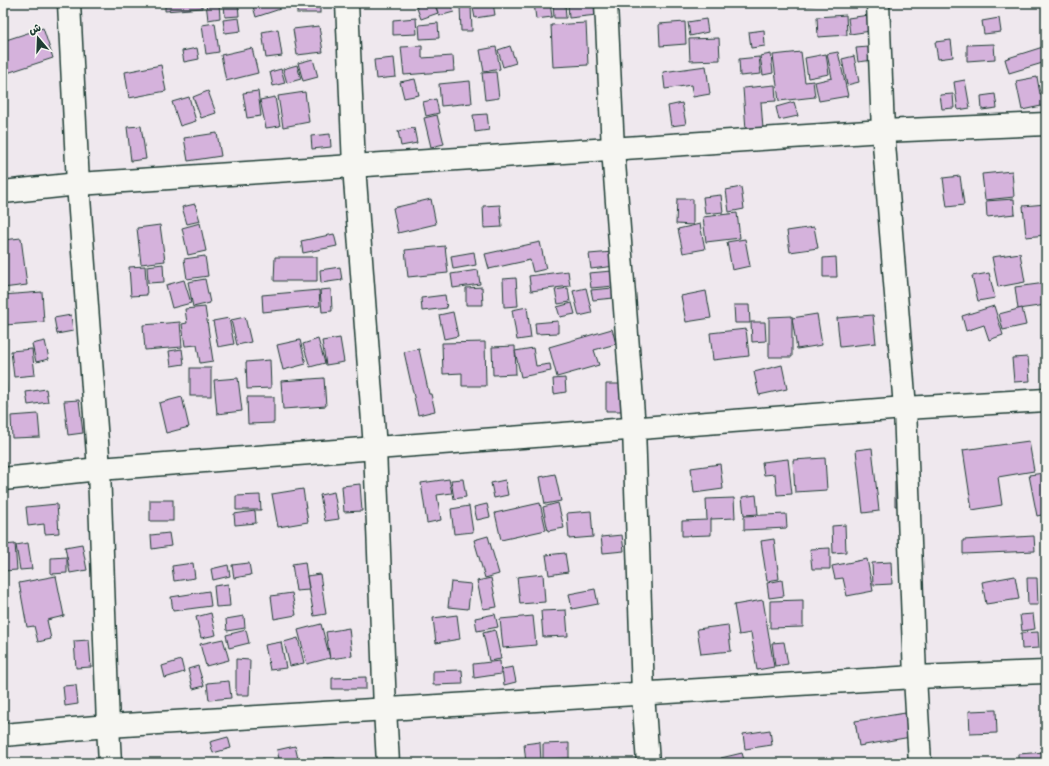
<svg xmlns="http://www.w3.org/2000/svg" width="1049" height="766" font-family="Caveat,'Playpen Sans Arabic',sans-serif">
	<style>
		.building { fill: #d5b2dc; stroke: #1f3d34 }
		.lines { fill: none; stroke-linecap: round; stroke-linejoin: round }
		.minor-casing { stroke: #1f3d34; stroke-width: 25 }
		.minor { stroke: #f6f6f2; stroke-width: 22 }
	</style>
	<rect width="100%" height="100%" fill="#efe8ee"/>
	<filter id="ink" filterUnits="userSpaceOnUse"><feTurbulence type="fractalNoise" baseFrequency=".025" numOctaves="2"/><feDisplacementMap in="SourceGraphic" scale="8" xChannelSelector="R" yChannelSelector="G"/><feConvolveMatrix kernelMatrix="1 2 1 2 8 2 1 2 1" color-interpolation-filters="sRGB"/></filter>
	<g filter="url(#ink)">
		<g class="building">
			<path d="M 165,3 L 202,3 L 202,8 L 165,11 Z"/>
			<path d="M 206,3 L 219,3 L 220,18 L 208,20 Z"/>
			<path d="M 224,3 L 238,3 L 239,16 L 225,17 Z"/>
			<path d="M 252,3 L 279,3 L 280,9 L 256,17 Z"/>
			<rect x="297" y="3" width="23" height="10"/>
			<path d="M 415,3 L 434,3 L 438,13 L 421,19 Z"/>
			<path d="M 435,3 L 451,3 L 454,12 L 439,16 Z"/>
			<path d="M 472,3 L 493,3 L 495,15 L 475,18 Z"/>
			<path d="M 534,3 L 550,3 L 552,17 L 536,19 Z"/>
			<path d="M 553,3 L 565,3 L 566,18 L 554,18 Z"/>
			<path d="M 568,3 L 595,3 L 597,15 L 569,18 Z"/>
			<path d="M 804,3 L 829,3 L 804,6 Z"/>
			<path d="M 460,6 L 471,6 L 472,31 L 461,31 Z"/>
			<path d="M 846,15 L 847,35 L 818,37 L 817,17 Z"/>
			<path d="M 869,15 L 871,31 L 850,34 L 848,18 Z"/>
			<path d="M 239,18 L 241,31 L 225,33 L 223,20 Z"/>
			<path d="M 416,18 L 417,34 L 393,35 L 393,20 Z"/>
			<path d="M 999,18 L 1001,32 L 984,34 L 982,21 Z"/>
			<path d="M 706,19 L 708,32 L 690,36 L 688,22 Z"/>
			<path d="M 685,22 L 686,44 L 660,46 L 659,24 Z"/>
			<path d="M 215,23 L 219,52 L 206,54 L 202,25 Z"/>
			<path d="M 438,23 L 439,38 L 420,39 L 419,25 Z"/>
			<path d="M 586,23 L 588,65 L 553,67 L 551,25 Z"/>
			<path d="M 319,26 L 323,52 L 297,55 L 293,29 Z"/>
			<path d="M 43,28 L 53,58 L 4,74 L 3,71 L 3,41 Z"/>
			<path d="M 278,29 L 282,56 L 266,58 L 262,32 Z"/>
			<path d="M 764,30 L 765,46 L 751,48 L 749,32 Z"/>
			<path d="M 719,38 L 720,60 L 690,61 L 689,39 Z"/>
			<path d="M 951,40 L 953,57 L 938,59 L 935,42 Z"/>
			<path d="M 994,44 L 995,59 L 967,61 L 967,45 Z"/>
			<path d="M 422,46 L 422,58 L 453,56 L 454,71 L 404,75 L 401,47 Z"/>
			<path d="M 510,46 L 516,63 L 503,67 L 498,50 Z"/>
			<path d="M 880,46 L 881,59 L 858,62 L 856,48 Z"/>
			<path d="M 1046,46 L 1046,62 L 1009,73 L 1005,59 Z"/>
			<path d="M 496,47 L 500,69 L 484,72 L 480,50 Z"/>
			<path d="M 197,48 L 199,59 L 184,62 L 182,51 Z"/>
			<path d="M 252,48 L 258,73 L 226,81 L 221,55 Z"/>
			<path d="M 801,52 L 805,82 L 813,81 L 815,97 L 779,101 L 773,55 Z"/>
			<path d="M 838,52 L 848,96 L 819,101 L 815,82 L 832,78 L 827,54 Z"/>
			<path d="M 771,54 L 773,73 L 763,75 L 760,56 Z"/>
			<path d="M 826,54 L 829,74 L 808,78 L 805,58 Z"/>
			<path d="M 854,56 L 859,82 L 847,85 L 842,59 Z"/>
			<path d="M 759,57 L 761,74 L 740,76 L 739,59 Z"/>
			<path d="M 394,58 L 396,77 L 376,79 L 374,60 Z"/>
			<path d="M 313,59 L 318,77 L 303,81 L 298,63 Z"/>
			<path d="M 161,65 L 166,91 L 129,98 L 125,72 Z"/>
			<path d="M 297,65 L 301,79 L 287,83 L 283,69 Z"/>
			<path d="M 706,66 L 710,94 L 693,97 L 691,85 L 665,89 L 663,72 Z"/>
			<path d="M 281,69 L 285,83 L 273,86 L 270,72 Z"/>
			<path d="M 496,72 L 499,98 L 485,100 L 482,73 Z"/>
			<path d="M 1037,77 L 1040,94 L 1046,93 L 1046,105 L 1022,110 L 1016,81 Z"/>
			<path d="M 415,79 L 419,95 L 404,98 L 400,82 Z"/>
			<path d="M 965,80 L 970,108 L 958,110 L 954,82 Z"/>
			<path d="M 470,81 L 472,103 L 441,106 L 439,84 Z"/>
			<path d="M 775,85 L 776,101 L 761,102 L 763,129 L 746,130 L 743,88 Z"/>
			<path d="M 208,91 L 216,113 L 201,118 L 193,97 Z"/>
			<path d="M 258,91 L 261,116 L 247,118 L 243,93 Z"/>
			<path d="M 305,92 L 309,122 L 283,127 L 278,96 Z"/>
			<path d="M 953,94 L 954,108 L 942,109 L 940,95 Z"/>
			<path d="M 995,94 L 997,108 L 982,110 L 981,96 Z"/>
			<path d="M 189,97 L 196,121 L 180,126 L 172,102 Z"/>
			<path d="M 275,97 L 280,126 L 266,128 L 260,100 Z"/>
			<path d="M 436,99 L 439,113 L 426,116 L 423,102 Z"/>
			<path d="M 794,102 L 798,116 L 779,120 L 776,107 Z"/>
			<path d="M 682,103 L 686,124 L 671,126 L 668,106 Z"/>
			<path d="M 487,114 L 489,130 L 475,132 L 473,115 Z"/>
			<path d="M 437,115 L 444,144 L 431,147 L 424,118 Z"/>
			<path d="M 141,126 L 146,159 L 131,161 L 127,127 Z"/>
			<path d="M 414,128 L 417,143 L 401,146 L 398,131 Z"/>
			<path d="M 217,133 L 221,156 L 188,161 L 184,138 Z"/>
			<path d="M 330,134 L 331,147 L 312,149 L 311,136 Z"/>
			<path d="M 1012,171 L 1014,197 L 985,200 L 982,174 Z"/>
			<path d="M 960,176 L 964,205 L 947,207 L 943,178 Z"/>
			<path d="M 741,187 L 744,209 L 729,212 L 726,190 Z"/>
			<path d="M 721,195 L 723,212 L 705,214 L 703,197 Z"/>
			<path d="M 431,199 L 436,224 L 398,233 L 393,208 Z"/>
			<path d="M 677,199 L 693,199 L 693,225 L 676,224 Z"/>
			<path d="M 1014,199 L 1015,214 L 987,217 L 986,201 Z"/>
			<path d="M 195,204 L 200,221 L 187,224 L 182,207 Z"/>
			<path d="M 1046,204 L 1046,235 L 1026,237 L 1023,206 Z"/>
			<path d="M 500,205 L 502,227 L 484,228 L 483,206 Z"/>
			<path d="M 737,213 L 740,238 L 706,242 L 703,217 Z"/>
			<path d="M 200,223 L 206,251 L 188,255 L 182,228 Z"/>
			<path d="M 700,224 L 705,249 L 683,253 L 678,229 Z"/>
			<path d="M 160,225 L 165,261 L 141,264 L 137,228 Z"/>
			<path d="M 814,227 L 818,248 L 790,252 L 787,231 Z"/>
			<path d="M 334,234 L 337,246 L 303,253 L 301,241 Z"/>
			<path d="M 21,238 L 27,285 L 3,288 L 3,240 Z"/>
			<path d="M 745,239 L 750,266 L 732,270 L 727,242 Z"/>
			<path d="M 540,242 L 546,269 L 533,272 L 530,260 L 489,269 L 485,254 Z"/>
			<path d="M 445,246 L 448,273 L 408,277 L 405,250 Z"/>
			<path d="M 474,252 L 476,265 L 453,269 L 451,256 Z"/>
			<path d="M 613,252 L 615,266 L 591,269 L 589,254 Z"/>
			<path d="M 1020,253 L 1025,282 L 998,287 L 992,257 Z"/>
			<path d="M 205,256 L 208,276 L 187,279 L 184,259 Z"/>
			<path d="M 275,257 L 317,257 L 317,281 L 274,281 Z"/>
			<path d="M 836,257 L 837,277 L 823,277 L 823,258 Z"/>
			<path d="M 163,264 L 164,282 L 148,283 L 147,266 Z"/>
			<path d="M 145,266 L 147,295 L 131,296 L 129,267 Z"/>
			<path d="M 340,267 L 342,280 L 321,283 L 320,270 Z"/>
			<path d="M 478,270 L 480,284 L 453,288 L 451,274 Z"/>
			<path d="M 568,271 L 570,286 L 531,291 L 529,276 Z"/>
			<path d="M 612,271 L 614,286 L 591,288 L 589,273 Z"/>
			<path d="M 989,273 L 995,298 L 978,301 L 972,276 Z"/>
			<path d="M 516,278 L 518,306 L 504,307 L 503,279 Z"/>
			<path d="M 205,279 L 210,303 L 193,307 L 188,282 Z"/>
			<path d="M 184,280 L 191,303 L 172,308 L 166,285 Z"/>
			<path d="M 1046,283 L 1046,305 L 1018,309 L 1015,287 Z"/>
			<path d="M 482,287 L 483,305 L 466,305 L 466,288 Z"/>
			<path d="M 568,288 L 570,302 L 558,304 L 555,290 Z"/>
			<path d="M 586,288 L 592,313 L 579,316 L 573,291 Z"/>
			<path d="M 613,288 L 614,298 L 593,300 L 591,290 Z"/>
			<path d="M 331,289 L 332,311 L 322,312 L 320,290 Z"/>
			<path d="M 319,290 L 320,306 L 263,312 L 262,295 Z"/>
			<path d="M 706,291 L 711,318 L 686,322 L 681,296 Z"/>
			<path d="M 42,292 L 44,322 L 5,325 L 3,295 Z"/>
			<path d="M 445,295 L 447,308 L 422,311 L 421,298 Z"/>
			<path d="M 572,303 L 575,314 L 560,317 L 557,307 Z"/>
			<path d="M 734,305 L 749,305 L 750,323 L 735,323 Z"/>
			<path d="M 994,306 L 1003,335 L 989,340 L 984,325 L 966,331 L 962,316 Z"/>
			<path d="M 205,307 L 213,361 L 200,363 L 197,345 L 185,346 L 182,324 L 187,323 L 185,309 Z"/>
			<path d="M 527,307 L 531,338 L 517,340 L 512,310 Z"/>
			<path d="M 1022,308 L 1026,325 L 1003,330 L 999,314 Z"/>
			<path d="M 453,312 L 458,336 L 444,339 L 439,315 Z"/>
			<path d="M 817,314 L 822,345 L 797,349 L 792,318 Z"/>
			<path d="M 71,315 L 73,331 L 57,334 L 54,318 Z"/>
			<path d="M 873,315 L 876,343 L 840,347 L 837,318 Z"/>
			<path d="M 792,316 L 792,357 L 769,357 L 769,317 Z"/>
			<path d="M 245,317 L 251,342 L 237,345 L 231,320 Z"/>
			<path d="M 229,318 L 234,344 L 218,347 L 213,321 Z"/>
			<path d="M 558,321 L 558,333 L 536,334 L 535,323 Z"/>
			<path d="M 180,322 L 182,347 L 145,350 L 143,325 Z"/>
			<path d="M 751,322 L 765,322 L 766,341 L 752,342 Z"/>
			<path d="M 612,329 L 616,344 L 594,350 L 599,365 L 557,377 L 549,347 Z"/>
			<path d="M 746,329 L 749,356 L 713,360 L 710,333 Z"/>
			<path d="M 340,338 L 344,362 L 326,365 L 322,341 Z"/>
			<path d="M 318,339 L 325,363 L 310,367 L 303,344 Z"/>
			<path d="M 300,340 L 306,364 L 283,370 L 277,345 Z"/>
			<path d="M 45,341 L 49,359 L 36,362 L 32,344 Z"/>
			<path d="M 485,342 L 486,386 L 462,386 L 462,373 L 443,374 L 442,343 Z"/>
			<path d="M 515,346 L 516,374 L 493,375 L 492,347 Z"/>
			<path d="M 533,348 L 536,366 L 550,364 L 551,371 L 521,377 L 515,351 Z"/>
			<path d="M 32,349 L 35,375 L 14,377 L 11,351 Z"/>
			<path d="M 182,349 L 184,364 L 171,366 L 169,351 Z"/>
			<path d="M 419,349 L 429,394 L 431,394 L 435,411 L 418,415 L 404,352 Z"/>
			<path d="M 1028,357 L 1030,381 L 1014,382 L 1012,358 Z"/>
			<path d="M 270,360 L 271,388 L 247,389 L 246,362 Z"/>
			<path d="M 782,365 L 787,389 L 759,395 L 754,372 Z"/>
			<rect x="190" y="368" width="21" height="28"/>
			<path d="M 3,375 L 5,375 L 8,409 L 3,410 Z"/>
			<path d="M 238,378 L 242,411 L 217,414 L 214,380 Z"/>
			<path d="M 324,378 L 326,406 L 283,409 L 281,381 Z"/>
			<path d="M 565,378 L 566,392 L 554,394 L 553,379 Z"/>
			<path d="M 606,384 L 627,384 L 628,411 L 606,411 Z"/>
			<path d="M 46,389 L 48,402 L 28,405 L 26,392 Z"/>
			<path d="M 182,397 L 189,427 L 166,433 L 159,403 Z"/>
			<path d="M 247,397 L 274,397 L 274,423 L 248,424 Z"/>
			<path d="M 79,400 L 83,433 L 68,435 L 64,401 Z"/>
			<path d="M 38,414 L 40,437 L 12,438 L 11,416 Z"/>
			<path d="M 1029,441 L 1034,471 L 998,477 L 1002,505 L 972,510 L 963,450 Z"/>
			<path d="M 872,448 L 879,511 L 863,513 L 856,450 Z"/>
			<path d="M 825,458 L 827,490 L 795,492 L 793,460 Z"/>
			<path d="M 788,459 L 792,494 L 777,495 L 775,474 L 764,475 L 762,462 Z"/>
			<path d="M 720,464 L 723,489 L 694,493 L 691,468 Z"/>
			<path d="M 1044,473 L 1046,483 L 1046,514 L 1037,516 L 1029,475 Z"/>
			<path d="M 555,474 L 561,501 L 545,504 L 540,477 Z"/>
			<path d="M 449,479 L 452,493 L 437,495 L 441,520 L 427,523 L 421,483 Z"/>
			<path d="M 463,479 L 466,497 L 454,499 L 451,480 Z"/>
			<path d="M 505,480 L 508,495 L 494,498 L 491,483 Z"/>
			<path d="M 895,481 L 906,481 L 907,506 L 895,506 Z"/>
			<path d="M 360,484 L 362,511 L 344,512 L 342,486 Z"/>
			<path d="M 303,489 L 308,522 L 278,527 L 272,494 Z"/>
			<path d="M 334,492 L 339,519 L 325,521 L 320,495 Z"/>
			<path d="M 260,495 L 261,510 L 236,510 L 236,496 Z"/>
			<path d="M 756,495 L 758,514 L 744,515 L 742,497 Z"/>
			<path d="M 734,498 L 735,518 L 711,519 L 711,535 L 682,536 L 682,521 L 707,520 L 706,499 Z"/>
			<rect x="150" y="500" width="23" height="21"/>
			<path d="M 540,503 L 546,530 L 501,540 L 495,513 Z"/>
			<path d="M 558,503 L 564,528 L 548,531 L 543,507 Z"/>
			<path d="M 57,504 L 59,533 L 45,534 L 44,524 L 28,526 L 26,507 Z"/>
			<path d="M 487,504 L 490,517 L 477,520 L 474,507 Z"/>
			<path d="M 469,506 L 473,532 L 454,534 L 451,509 Z"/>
			<path d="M 255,511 L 256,523 L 235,525 L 234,514 Z"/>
			<path d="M 591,511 L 593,537 L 569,539 L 567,513 Z"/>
			<path d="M 786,514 L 787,528 L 744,530 L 744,516 Z"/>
			<path d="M 845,525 L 846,552 L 833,553 L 832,526 Z"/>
			<path d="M 169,533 L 171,546 L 152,549 L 151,535 Z"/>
			<path d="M 622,535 L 624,551 L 603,553 L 601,537 Z"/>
			<path d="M 488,536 L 499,574 L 485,578 L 474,540 Z"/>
			<path d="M 1034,536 L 1035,551 L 963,554 L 963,540 Z"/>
			<path d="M 774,539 L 779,579 L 767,581 L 761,541 Z"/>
			<path d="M 28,543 L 32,569 L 20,570 L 16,545 Z"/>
			<path d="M 15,544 L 17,570 L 3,571 L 3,545 Z"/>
			<path d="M 82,544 L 87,570 L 70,573 L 65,547 Z"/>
			<path d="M 830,548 L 830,569 L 812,569 L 810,549 Z"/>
			<path d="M 565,553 L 568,572 L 549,575 L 546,555 Z"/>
			<path d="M 67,557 L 67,573 L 51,574 L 51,558 Z"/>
			<path d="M 867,559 L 873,591 L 847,596 L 843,578 L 835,579 L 832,566 Z"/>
			<path d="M 305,562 L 309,590 L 296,591 L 292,564 Z"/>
			<path d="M 891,562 L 892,584 L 873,585 L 872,563 Z"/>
			<path d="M 193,563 L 195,578 L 174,581 L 172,566 Z"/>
			<path d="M 249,563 L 251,575 L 234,578 L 232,565 Z"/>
			<path d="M 228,565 L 230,576 L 213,580 L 211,569 Z"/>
			<path d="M 320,574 L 326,614 L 314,616 L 307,576 Z"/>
			<path d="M 543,574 L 545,602 L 520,604 L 517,577 Z"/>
			<path d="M 56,576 L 64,616 L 47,620 L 51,639 L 38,642 L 34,626 L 27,627 L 19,583 Z"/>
			<path d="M 1015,576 L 1019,599 L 986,604 L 982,582 Z"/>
			<path d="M 491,578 L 497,607 L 483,609 L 477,581 Z"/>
			<path d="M 1027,578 L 1037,578 L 1038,605 L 1028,605 Z"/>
			<path d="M 782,580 L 784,596 L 769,598 L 767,583 Z"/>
			<path d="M 451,582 L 471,584 L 468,609 L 448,607 Z"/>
			<path d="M 228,584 L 230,606 L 216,607 L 214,586 Z"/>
			<path d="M 595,589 L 598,604 L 572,609 L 569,594 Z"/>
			<path d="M 209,591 L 211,606 L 173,611 L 171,597 Z"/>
			<path d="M 292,593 L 296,615 L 274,619 L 271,596 Z"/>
			<path d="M 763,600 L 774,667 L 757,670 L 751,633 L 739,635 L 734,605 Z"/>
			<path d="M 803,600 L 803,627 L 770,628 L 770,601 Z"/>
			<path d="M 1046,607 L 1046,620 L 1044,620 L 1043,608 Z"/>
			<path d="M 566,610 L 568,636 L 543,637 L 541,611 Z"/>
			<path d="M 211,613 L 216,635 L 201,638 L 196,617 Z"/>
			<path d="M 495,614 L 498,627 L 477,631 L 475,618 Z"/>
			<path d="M 1033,614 L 1035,629 L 1022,631 L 1020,615 Z"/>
			<path d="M 457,615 L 460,639 L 436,643 L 433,618 Z"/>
			<path d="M 244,616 L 245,628 L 227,631 L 226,619 Z"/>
			<path d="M 533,616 L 536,645 L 503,648 L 500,619 Z"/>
			<path d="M 321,624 L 330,658 L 307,664 L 298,630 Z"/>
			<path d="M 728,625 L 731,651 L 701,654 L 697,629 Z"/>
			<path d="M 349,628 L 352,656 L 330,659 L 326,632 Z"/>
			<path d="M 246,630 L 249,643 L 229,648 L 226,635 Z"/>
			<path d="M 495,630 L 501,659 L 489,661 L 483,633 Z"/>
			<path d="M 1038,632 L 1039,648 L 1022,649 L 1021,633 Z"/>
			<path d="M 298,638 L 304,663 L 290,666 L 284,642 Z"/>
			<path d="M 223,639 L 229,660 L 206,666 L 200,644 Z"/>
			<path d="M 89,640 L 91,667 L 76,668 L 74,641 Z"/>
			<path d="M 281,642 L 286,668 L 270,670 L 265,645 Z"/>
			<path d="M 784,642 L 788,664 L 775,666 L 772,643 Z"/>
			<path d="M 236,659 L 250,660 L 249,695 L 236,695 Z"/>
			<path d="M 181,660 L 184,672 L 165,678 L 162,666 Z"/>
			<path d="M 500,661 L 501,674 L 474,678 L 473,664 Z"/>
			<path d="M 198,666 L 204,686 L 193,689 L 188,669 Z"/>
			<path d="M 513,667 L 516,682 L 504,685 L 502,669 Z"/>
			<path d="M 462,670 L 463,684 L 433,685 L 433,671 Z"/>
			<path d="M 366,677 L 366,689 L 332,689 L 332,678 Z"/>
			<path d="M 229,681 L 231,698 L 209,700 L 207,683 Z"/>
			<path d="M 76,685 L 78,704 L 65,706 L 63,686 Z"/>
			<path d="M 996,710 L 997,733 L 970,734 L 969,711 Z"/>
			<path d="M 918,711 L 922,735 L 859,746 L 855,721 Z"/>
			<path d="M 770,730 L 772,745 L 745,749 L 743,734 Z"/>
			<path d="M 228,737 L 231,748 L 213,753 L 210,742 Z"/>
			<path d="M 540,742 L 541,763 L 526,763 L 524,744 Z"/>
			<path d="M 569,743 L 569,758 L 543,759 L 543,744 Z"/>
			<path d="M 295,746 L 299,763 L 280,763 L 277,750 Z"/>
			<path d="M 1046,752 L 1046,763 L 1018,763 L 1018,754 Z"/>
			<path d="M 742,753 L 745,763 L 723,763 L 721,758 Z"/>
			<path d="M 323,758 L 335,758 L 336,763 L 324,763 Z"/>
			<path d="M 510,758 L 511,763 L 472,763 L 472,762 Z"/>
			<path d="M 319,759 L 319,763 L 307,763 L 307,760 Z"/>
		</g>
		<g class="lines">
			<g class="minor-casing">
				<g id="minor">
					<path d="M 69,3 L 78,184 L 99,469 L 108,726 L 110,763"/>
					<path d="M 347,3 L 354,166 L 375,448 L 385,709 L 388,763"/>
					<path d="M 606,3 L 613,149 L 634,428 L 643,694 L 648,763"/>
					<path d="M 878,3 L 883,131 L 905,408 L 915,677 L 920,763"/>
					<path d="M 3,192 L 78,184 L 883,131 L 1046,124"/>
					<path d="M 3,479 L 99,469 L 905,408 L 1046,400"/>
					<path d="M 3,735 L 108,726 L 915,677 L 1046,672"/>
				</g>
			</g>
			<use href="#minor" class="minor"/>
		</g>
	</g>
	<rect width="1049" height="766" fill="none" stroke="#f6f6f2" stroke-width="16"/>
	<rect x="8" y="8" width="1033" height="750" fill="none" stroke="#1f3d34" stroke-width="1.5" filter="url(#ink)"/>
	<g transform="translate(38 38) rotate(341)" stroke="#f6f6f2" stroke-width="3" paint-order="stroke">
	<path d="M0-3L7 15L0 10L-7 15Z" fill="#1f3d34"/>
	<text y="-6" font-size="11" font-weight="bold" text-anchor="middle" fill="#1f3d34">ش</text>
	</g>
</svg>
